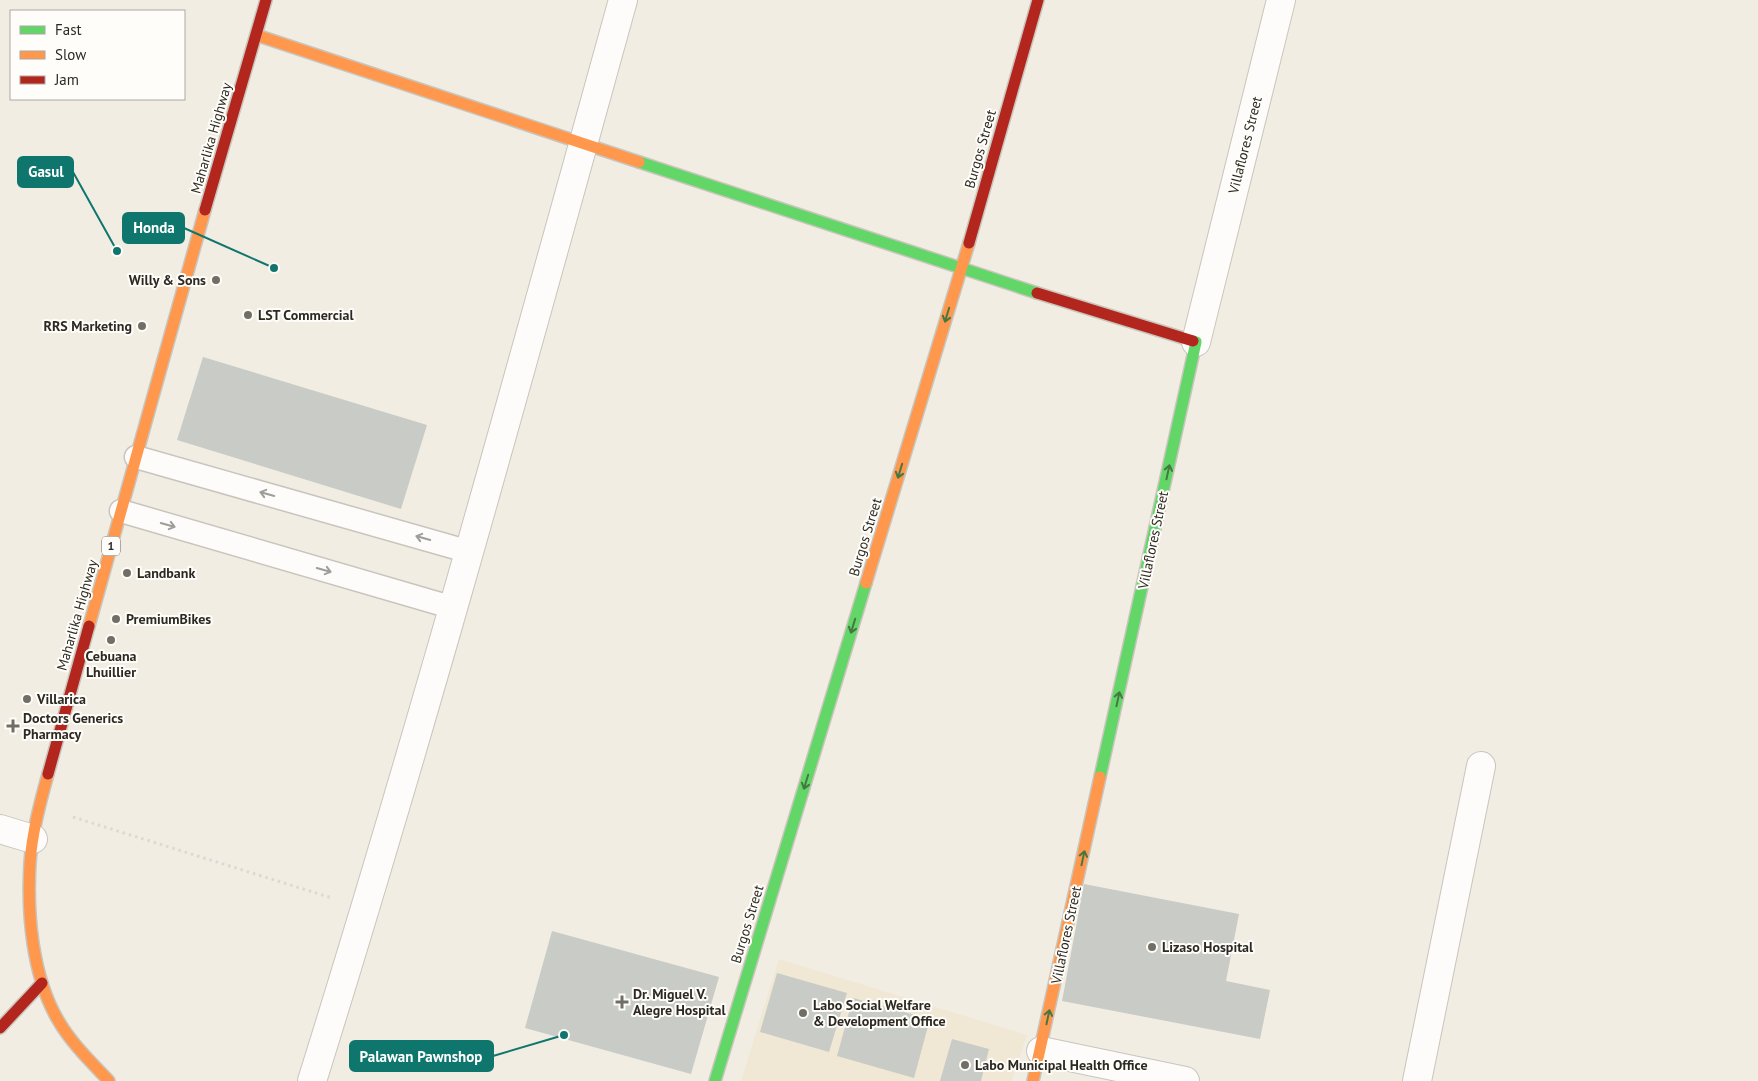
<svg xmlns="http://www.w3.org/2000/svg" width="1758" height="1081" font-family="'PT Sans',sans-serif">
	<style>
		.built { fill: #f0e8d4 }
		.building { fill: #c8cbc6 }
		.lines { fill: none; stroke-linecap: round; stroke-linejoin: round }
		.lane-casing { stroke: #c9c5bd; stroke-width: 25 }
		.street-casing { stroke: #c9c5bd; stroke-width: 30 }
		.fast-casing { stroke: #c9c5bd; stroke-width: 14 }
		.slow-casing { stroke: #c9c5bd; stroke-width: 14 }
		.jam-casing { stroke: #c9c5bd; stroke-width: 14 }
		.path { stroke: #dad9d6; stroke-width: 3; stroke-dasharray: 2.5 4; stroke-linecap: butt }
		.lane { stroke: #fdfcfb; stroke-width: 22 }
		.street { stroke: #fdfcfb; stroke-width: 28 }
		.fast { stroke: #63d668; stroke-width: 11 }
		.slow { stroke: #ff974d; stroke-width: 11 }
		.jam { stroke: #b3261e; stroke-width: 11 }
		.oneway { stroke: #457742 }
		.oneway2 { stroke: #9f9d99 }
		.poi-dot { fill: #716e65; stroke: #fffdf9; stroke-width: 2 }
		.labels { text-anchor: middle; stroke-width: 4; stroke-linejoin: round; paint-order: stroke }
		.shield { fill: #fffdf9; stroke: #6b6962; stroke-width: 1 }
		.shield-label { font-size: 12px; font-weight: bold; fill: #2c2922 }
		.street-label { font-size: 14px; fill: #2c2922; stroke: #fffdf9 }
		.poi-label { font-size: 14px; font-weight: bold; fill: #2c2922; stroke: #fffdf9; text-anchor: start }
		.leader { fill: none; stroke: #0f766e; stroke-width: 2 }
		.callout-dot { fill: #0f766e; stroke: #fffdf9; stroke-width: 2 }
		.callout { fill: #0f766e; stroke: #0f766e; stroke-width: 2 }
		.callout-label { font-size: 15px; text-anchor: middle; font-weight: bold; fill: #fff }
	</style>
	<rect width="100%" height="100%" fill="#f2ede2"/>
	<path class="built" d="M 779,959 L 1027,1035 L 1012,1081 L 741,1081 Z"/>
	<g class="building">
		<path d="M 203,357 L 427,425 L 401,509 L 177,440 Z"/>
		<path d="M 1084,884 L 1239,914 L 1226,981 L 1270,990 L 1260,1039 L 1062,1001 Z"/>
		<path d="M 552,931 L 719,977 L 691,1074 L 525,1028 Z"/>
		<path d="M 777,973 L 847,993 L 829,1052 L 760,1032 Z"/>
		<path d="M 853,998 L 930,1019 L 914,1078 L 837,1056 Z"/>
		<path d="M 952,1039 L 989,1049 L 981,1081 L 940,1081 Z"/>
	</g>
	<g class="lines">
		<g class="lane-casing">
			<g id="lane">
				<path d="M 136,457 L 470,552"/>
				<path d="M 121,511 L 454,608"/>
			</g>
		</g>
		<g class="street-casing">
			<g id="street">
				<path d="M 1196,342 L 1281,0"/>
				<path d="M 0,829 L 33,839"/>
				<path d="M 1041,1051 L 1185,1081"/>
				<path d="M 312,1081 C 424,723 523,361 623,0"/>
				<path d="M 1417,1081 L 1481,766"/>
			</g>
		</g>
		<g class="fast-casing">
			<g id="fast">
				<path d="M 639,162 L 1037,293"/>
				<path d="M 1100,777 L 1196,342 L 1193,341"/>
				<path d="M 715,1081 L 866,583"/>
			</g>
		</g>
		<g class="slow-casing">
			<g id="slow">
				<path d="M 256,35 L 639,162"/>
				<path d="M 866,583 L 969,243"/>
				<path d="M 89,626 L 205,210"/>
				<path d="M 48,774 C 40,803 32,833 30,863 C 27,913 32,976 58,1020 C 71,1043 91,1062 109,1081"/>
				<path d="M 1033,1081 L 1100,777"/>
			</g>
		</g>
		<g class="jam-casing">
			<g id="jam">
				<path d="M 205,210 L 266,0"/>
				<path d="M 969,243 L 1038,0"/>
				<path d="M 1037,293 L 1193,341"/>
				<path d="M 48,774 L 89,626"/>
				<path d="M 0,1028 L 42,983"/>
			</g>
		</g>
		<path class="path" d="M 73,817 L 332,898"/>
		<use href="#lane" class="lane"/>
		<use href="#street" class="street"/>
		<use href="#fast" class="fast"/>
		<use href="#slow" class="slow"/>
		<use href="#jam" class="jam"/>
	</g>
	<defs><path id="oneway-shaft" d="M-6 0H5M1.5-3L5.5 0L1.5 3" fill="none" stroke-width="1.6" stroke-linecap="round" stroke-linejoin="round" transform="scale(1.25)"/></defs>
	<g class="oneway">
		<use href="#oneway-shaft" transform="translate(947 315) rotate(107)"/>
		<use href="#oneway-shaft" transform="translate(900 471) rotate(107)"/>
		<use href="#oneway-shaft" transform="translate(1168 472) rotate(-78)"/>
		<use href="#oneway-shaft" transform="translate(853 626) rotate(107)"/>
		<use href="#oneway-shaft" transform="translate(1118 699) rotate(-78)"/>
		<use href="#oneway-shaft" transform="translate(806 782) rotate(107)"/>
		<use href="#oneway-shaft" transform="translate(1083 858) rotate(-78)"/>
		<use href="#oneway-shaft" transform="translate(1048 1017) rotate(-78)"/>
	</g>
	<g class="oneway2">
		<use href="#oneway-shaft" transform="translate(267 494) rotate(-164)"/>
		<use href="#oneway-shaft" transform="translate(168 525) rotate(16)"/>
		<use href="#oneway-shaft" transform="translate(423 538) rotate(-164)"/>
		<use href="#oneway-shaft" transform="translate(324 570) rotate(16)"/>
	</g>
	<g class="poi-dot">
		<circle cx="216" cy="280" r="5"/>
		<circle cx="248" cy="315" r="5"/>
		<circle cx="142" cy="326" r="5"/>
		<circle cx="127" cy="573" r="5"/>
		<circle cx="116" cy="619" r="5"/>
		<circle cx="111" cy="640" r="5"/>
		<circle cx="27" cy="699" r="5"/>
		<path d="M10.5 718.5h5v5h5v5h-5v5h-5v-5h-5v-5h5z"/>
		<circle cx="1152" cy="947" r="5"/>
		<path d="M619.5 994.5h5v5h5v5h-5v5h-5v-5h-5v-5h5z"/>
		<circle cx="803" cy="1013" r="5"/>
		<circle cx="965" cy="1065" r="5"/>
	</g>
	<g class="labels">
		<rect class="shield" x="102" y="536.5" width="18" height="19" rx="4"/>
		<g class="shield-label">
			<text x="111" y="550">1</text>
		</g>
		<g class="street-label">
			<text transform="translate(211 138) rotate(-74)" y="5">Maharlika Highway</text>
			<text transform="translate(1245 145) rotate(-76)" y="5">Villaflores Street</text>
			<text transform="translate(980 149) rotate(-74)" y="5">Burgos Street</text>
			<text transform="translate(865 537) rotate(-73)" y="5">Burgos Street</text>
			<text transform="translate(1153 540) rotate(-78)" y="5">Villaflores Street</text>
			<text transform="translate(77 615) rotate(-74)" y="5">Maharlika Highway</text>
			<text transform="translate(747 924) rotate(-73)" y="5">Burgos Street</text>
			<text transform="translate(1066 935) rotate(-78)" y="5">Villaflores Street</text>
		</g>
		<g class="poi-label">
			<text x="206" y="285" text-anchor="end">Willy &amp; Sons</text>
			<text x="258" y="320">LST Commercial</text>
			<text x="132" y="331" text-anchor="end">RRS Marketing</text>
			<text x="137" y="578">Landbank</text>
			<text x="126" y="624">PremiumBikes</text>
			<text x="111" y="661" text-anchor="middle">Cebuana<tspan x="111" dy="16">Lhuillier</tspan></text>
			<text x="37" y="704">Villarica</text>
			<text x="23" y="723">Doctors Generics<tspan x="23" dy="16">Pharmacy</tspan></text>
			<text x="1162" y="952">Lizaso Hospital</text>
			<text x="633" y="999">Dr. Miguel V.<tspan x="633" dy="16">Alegre Hospital</tspan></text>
			<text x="813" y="1010">Labo Social Welfare<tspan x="813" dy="16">&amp; Development Office</tspan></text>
			<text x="975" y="1070">Labo Municipal Health Office</text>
		</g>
	</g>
	<path class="leader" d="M117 251L73 172M274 268L184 228M564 1035L493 1056"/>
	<g class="callout-dot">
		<circle cx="117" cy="251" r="5"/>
		<circle cx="274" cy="268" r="5"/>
		<circle cx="564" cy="1035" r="5"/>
	</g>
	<g class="callout">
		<rect x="18" y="157" width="55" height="30" rx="5"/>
		<rect x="123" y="213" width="61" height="30" rx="5"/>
		<rect x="350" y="1041" width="143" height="30" rx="5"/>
	</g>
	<g class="callout-label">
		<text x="46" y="177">Gasul</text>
		<text x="154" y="233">Honda</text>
		<text x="421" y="1062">Palawan Pawnshop</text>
	</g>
	<rect x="10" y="10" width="175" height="90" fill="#fffdf9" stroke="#aba8a3"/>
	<rect x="20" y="26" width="25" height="8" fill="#63d668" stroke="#aba8a3"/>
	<text x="55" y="35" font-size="15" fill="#2c2922">Fast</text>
	<rect x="20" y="51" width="25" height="8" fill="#ff974d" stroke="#aba8a3"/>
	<text x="55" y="60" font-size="15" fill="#2c2922">Slow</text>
	<rect x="20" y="76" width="25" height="8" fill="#b3261e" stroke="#aba8a3"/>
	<text x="55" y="85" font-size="15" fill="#2c2922">Jam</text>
</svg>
